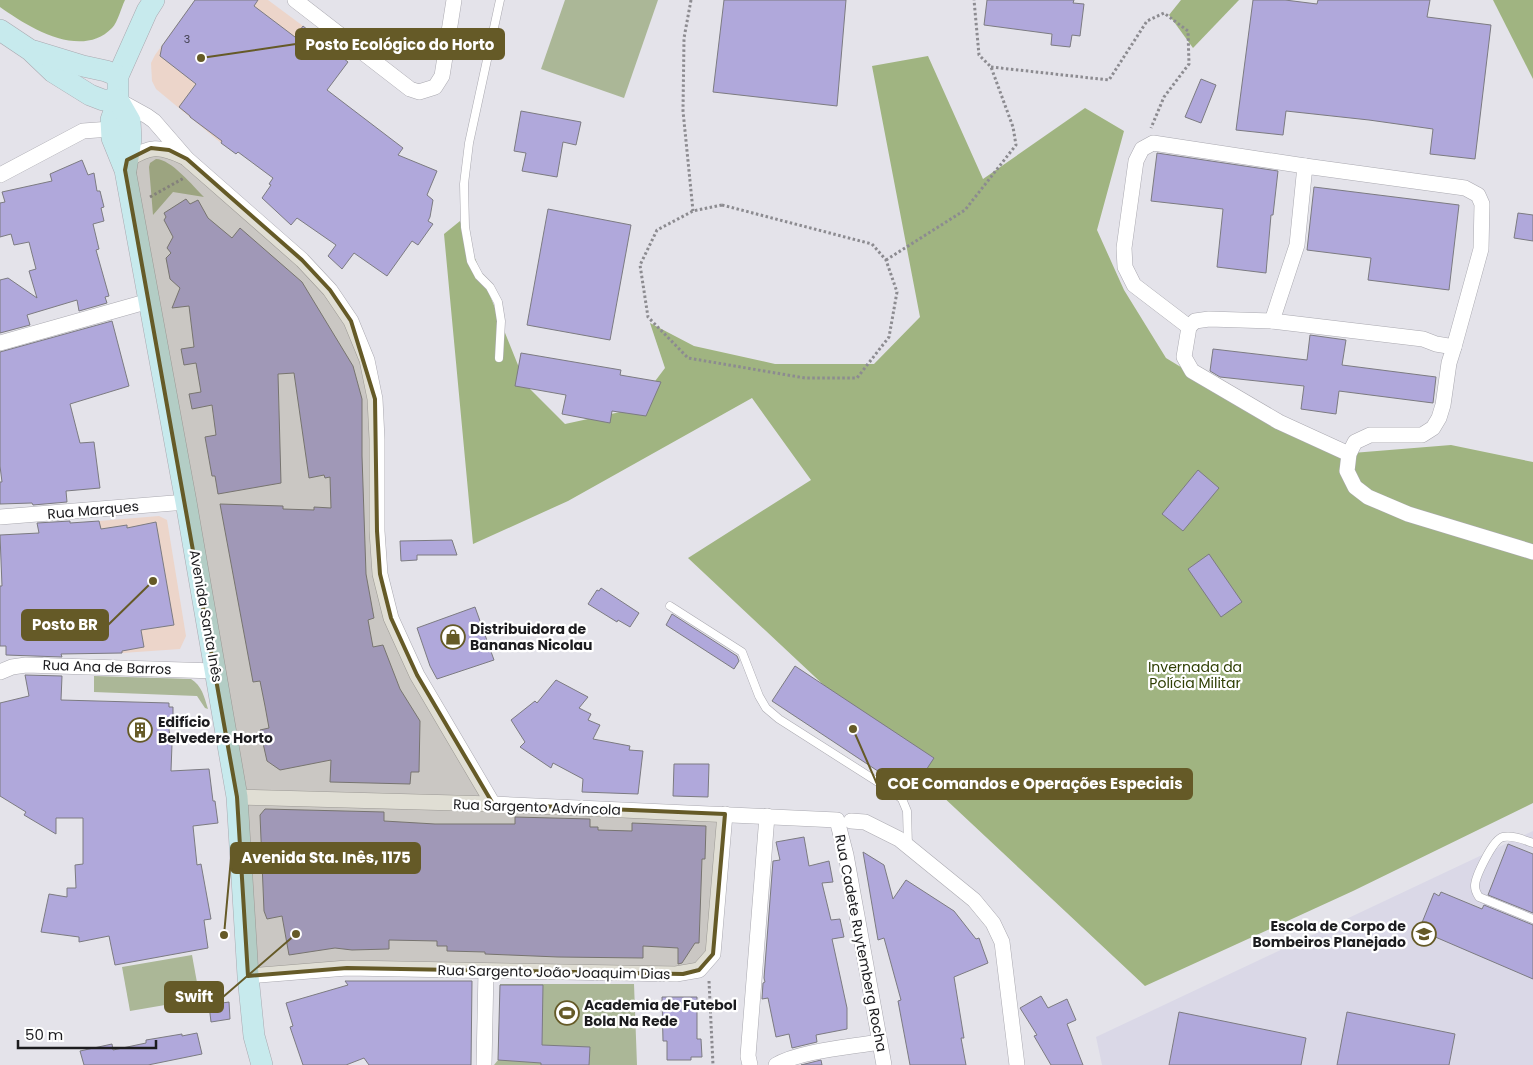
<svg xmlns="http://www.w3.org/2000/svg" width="1533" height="1065" font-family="Poppins,sans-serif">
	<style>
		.commercial { fill: #ecd5ca }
		.built { fill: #dad8e7 }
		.green { fill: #abb797 }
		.forest { fill: #a0b481 }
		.building { fill: #b0a8db; stroke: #7c7b81 }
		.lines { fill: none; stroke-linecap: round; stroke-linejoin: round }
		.service-casing { stroke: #aaa9b0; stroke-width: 9 }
		.minor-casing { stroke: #aaa9b0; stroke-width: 16 }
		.secondary-casing { stroke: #aaa9b0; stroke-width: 22 }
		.path { stroke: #8c8b90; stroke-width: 3; stroke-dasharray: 2.5 2.5; stroke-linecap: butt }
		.service { stroke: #fff; stroke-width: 8 }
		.minor { stroke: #fff; stroke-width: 15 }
		.secondary { stroke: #c7eaed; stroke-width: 21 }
		.marked { fill: #655a27; fill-opacity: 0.2; stroke: #655a27; stroke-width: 4; stroke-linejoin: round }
		.labels { text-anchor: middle; stroke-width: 4.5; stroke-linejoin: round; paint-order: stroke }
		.number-label { font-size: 11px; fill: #413f4e }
		.street-label { font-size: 14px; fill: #1c1c1f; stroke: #fff }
		.poi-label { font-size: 14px; font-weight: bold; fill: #1c1c1f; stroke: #fff; text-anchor: start }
		.park-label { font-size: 14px; fill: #2f3f04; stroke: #fff }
		.leader { fill: none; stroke: #655a27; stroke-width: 2 }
		.callout-dot { fill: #655a27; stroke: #fff; stroke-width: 2 }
		.callout { fill: #655a27; stroke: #655a27; stroke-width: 2 }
		.callout-label { font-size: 15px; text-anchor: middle; font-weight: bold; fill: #fff }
	</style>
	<rect width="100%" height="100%" fill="#e4e3ea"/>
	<g class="commercial">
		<path d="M 195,0 L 268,0 L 303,26 L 221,143 L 156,89 L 152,81 L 151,63 L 155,55 Z"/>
		<path d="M 159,516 L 167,520 L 186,636 L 180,649 L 122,653 L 99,521 Z"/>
	</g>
	<path class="built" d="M 1533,831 L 1533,1065 L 1102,1065 L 1096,1037 Z"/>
	<g class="green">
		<path d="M 565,0 L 658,0 L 624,98 L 541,69 Z"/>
		<path d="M 156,159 C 171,159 193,186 204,197 L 173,192 L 153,215 L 149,167 L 150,163 Z"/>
		<path d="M 94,676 L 191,679 C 202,686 204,696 208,709 L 205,708 L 197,696 L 94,692 Z"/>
		<path d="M 192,955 L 200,999 L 130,1011 L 122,967 Z"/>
		<path d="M 500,984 L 634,984 L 637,1065 L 494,1065 L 498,1060 Z"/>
	</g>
	<g class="forest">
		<path d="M 0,0 L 125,0 C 121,8 118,22 112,28 C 81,60 28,27 0,7 Z"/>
		<path d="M 1181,0 L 1239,0 L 1193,48 L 1169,15 Z"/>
		<path d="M 1493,0 L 1533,0 L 1533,79 Z"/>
		<path d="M 928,56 L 983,179 L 1085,108 L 1124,131 L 1097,230 L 1124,290 L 1166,358 L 1274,424 L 1340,454 L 1451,445 L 1533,462 L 1533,803 L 1353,891 L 1145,986 L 688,558 L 811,480 L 752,398 L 568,501 L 473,544 L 444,234 L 460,221 L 526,385 L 565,424 L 634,409 L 665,368 L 650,323 L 694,346 L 775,364 L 874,364 L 920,317 L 872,66 Z"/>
	</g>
	<g class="building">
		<path d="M 195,0 L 258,0 L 254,6 L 295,37 L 303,26 L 348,62 L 327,90 L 403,148 L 398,155 L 437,171 L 427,195 L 433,200 L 430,217 L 428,221 L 433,224 L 418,245 L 412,241 L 387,276 L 354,253 L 342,269 L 328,256 L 336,245 L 297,218 L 291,225 L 262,198 L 271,185 L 269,184 L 273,178 L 238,152 L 236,154 L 221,143 L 222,141 L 190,117 L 190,116 L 179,107 L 196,84 L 160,56 L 162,46 Z"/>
		<path d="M 724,0 L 846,0 L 837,106 L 713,92 Z"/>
		<path d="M 987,0 L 1074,0 L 1073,3 L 1084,4 L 1080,36 L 1072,35 L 1070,47 L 1051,45 L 1052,34 L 984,25 Z"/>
		<path d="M 1253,0 L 1285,0 L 1317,4 L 1318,0 L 1430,0 L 1427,17 L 1491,25 L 1475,159 L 1430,154 L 1433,129 L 1369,120 L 1286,111 L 1283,135 L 1236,130 Z"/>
		<path d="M 1201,79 L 1216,85 L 1201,123 L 1185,117 Z"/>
		<path d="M 521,111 L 581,122 L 576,145 L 563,142 L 557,177 L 522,171 L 526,153 L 514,151 Z"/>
		<path d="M 1157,153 L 1278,171 L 1273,215 L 1271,215 L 1266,273 L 1217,267 L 1223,209 L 1151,201 Z"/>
		<path d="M 82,160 L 88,175 L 94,173 L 97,191 L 100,191 L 104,207 L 101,208 L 104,221 L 93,224 L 99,249 L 96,250 L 109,296 L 105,297 L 107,303 L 79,311 L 77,300 L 27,315 L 30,325 L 0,333 L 0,280 L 8,278 L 37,298 L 29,271 L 36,269 L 29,242 L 14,245 L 11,234 L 0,237 L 0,203 L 5,202 L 2,192 L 52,181 L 50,174 Z"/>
		<path d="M 1314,187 L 1459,205 L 1449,290 L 1368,280 L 1371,258 L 1307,250 Z"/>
		<path d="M 186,199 L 190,204 L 198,200 L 208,218 L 232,238 L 240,228 L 302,282 L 353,366 L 362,399 L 362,456 L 366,574 L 374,618 L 368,620 L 373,647 L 383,645 L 400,689 L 420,721 L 419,772 L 411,772 L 410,784 L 330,782 L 331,760 L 280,770 L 267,761 L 260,730 L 269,728 L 265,706 L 260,681 L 253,682 L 220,504 L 283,506 L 283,509 L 314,510 L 314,507 L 331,508 L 330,477 L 325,478 L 324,475 L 309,478 L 294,373 L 278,374 L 281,483 L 218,494 L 215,476 L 212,476 L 205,437 L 216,435 L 212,405 L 192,409 L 189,394 L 201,392 L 196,363 L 184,365 L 181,349 L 194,347 L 189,306 L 172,308 L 180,288 L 170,279 L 166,258 L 171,253 L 167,248 L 173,237 L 164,220 L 166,217 L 164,213 Z"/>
		<path d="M 548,209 L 631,225 L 610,340 L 527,325 Z"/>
		<path d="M 1518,213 L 1533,215 L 1533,241 L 1514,238 Z"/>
		<path d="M 112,321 L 129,386 L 70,404 L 80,443 L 94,442 L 100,488 L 66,491 L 67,502 L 33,505 L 32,503 L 0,504 L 0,482 L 2,482 L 0,466 L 0,352 Z"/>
		<path d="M 1310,335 L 1346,340 L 1342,365 L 1436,377 L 1433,403 L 1339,391 L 1336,414 L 1301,409 L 1304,386 L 1220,377 L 1210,371 L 1213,349 L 1307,360 Z"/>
		<path d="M 521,353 L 621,370 L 620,375 L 661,382 L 646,416 L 612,411 L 610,423 L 562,414 L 566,395 L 515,386 Z"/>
		<path d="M 1198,470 L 1219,488 L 1183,531 L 1162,514 Z"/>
		<path d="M 70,521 L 70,523 L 99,521 L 101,529 L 127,525 L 127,528 L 156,522 L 174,625 L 141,630 L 144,647 L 122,651 L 122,653 L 61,654 L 62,657 L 6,655 L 6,646 L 0,646 L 0,586 L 2,586 L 0,535 L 39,533 L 37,523 Z"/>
		<path d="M 452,540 L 457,555 L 417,555 L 417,560 L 401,561 L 400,541 Z"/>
		<path d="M 1209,554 L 1242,602 L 1221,617 L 1188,569 Z"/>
		<path d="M 601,588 L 639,613 L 630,627 L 618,620 L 617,622 L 588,604 L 597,590 L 599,591 Z"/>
		<path d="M 475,607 L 494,660 L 437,679 L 430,666 L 417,628 Z"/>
		<path d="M 672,614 L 737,656 L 739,661 L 734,669 L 666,625 Z"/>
		<path d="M 795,666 L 934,758 L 911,793 L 772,701 Z"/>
		<path d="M 25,675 L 62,676 L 61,700 L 169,703 L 169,707 L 173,707 L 173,721 L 169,730 L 172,744 L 171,771 L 209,769 L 213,801 L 215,801 L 218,823 L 193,826 L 197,865 L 201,864 L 211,919 L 204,920 L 208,948 L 115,965 L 109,936 L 79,942 L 79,937 L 41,932 L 49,894 L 67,897 L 67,888 L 76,888 L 75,865 L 83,864 L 83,818 L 56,818 L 56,834 L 24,815 L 26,812 L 0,796 L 0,703 L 29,696 Z"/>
		<path d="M 556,680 L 588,697 L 579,708 L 591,714 L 588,720 L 600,725 L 593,739 L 630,746 L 629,750 L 643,751 L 638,794 L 582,792 L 583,779 L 553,763 L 551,768 L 520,747 L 525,742 L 511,720 L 535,701 L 537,703 Z"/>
		<path d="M 674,764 L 709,764 L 708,797 L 673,796 Z"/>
		<path d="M 265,809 L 384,812 L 384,821 L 435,824 L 515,824 L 515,817 L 590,819 L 590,827 L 598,827 L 598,830 L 632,831 L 632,823 L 706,826 L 705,859 L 702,859 L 699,943 L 695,943 L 682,963 L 678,964 L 678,948 L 643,946 L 643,958 L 558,957 L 485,954 L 485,952 L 447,951 L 447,946 L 437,946 L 437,941 L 389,940 L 389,949 L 352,950 L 335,948 L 289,955 L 282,916 L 267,919 L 264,911 L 260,815 Z"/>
		<path d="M 804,837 L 809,866 L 829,861 L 833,882 L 822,883 L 831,920 L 840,919 L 844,937 L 832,939 L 847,1008 L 847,1029 L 816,1035 L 817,1042 L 792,1048 L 789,1034 L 776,1037 L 768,998 L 762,999 L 763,983 L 765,982 L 764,978 L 773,861 L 780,860 L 776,842 Z"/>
		<path d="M 1508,844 L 1533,854 L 1533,913 L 1488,895 Z"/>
		<path d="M 863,852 L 884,865 L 893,899 L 906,880 L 954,911 L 976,939 L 979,938 L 988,963 L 954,977 L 962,1026 L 964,1038 L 961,1038 L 966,1065 L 910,1065 L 898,1001 L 901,1000 L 884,938 L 878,940 Z"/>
		<path d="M 1441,892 L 1482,909 L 1484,905 L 1533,925 L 1533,979 L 1419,930 L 1434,893 L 1439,896 Z"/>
		<path d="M 345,981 L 472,981 L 471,1065 L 369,1065 L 364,1058 L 346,1065 L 303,1065 L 290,1027 L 293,1026 L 286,1003 L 348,985 Z"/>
		<path d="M 500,985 L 543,985 L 542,1045 L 590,1047 L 589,1065 L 541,1065 L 541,1063 L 498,1060 Z"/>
		<path d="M 1041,996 L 1048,1008 L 1067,999 L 1076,1020 L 1067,1024 L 1083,1065 L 1051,1065 L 1034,1036 L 1037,1035 L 1020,1008 Z"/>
		<path d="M 662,997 L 697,997 L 697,1039 L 701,1039 L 702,1057 L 691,1057 L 691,1060 L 667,1060 L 667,1041 L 663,1041 Z"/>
		<path d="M 229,1002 L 230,1019 L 211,1022 L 209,1005 Z"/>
		<path d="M 1179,1012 L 1306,1038 L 1301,1065 L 1169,1065 Z"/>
		<path d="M 1347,1012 L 1455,1034 L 1449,1065 L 1337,1065 Z"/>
		<path d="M 197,1033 L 202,1054 L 148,1065 L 84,1065 L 80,1051 L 112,1044 L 113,1050 L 146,1043 L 146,1040 L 182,1034 L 182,1036 Z"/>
		<path d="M 821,1060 L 822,1065 L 801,1065 Z"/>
	</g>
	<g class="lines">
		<g class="service-casing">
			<g id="service">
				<path d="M 499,358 L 501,321 L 498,302 L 490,287 L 479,276 L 471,261 L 465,227 L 464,184 L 469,143 L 500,0"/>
				<path d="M 670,606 L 742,652 L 759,696 L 766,708 L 779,719 L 892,791 L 902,799 L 907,811 L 908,846"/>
				<path d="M 1533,843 C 1524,840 1513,835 1503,837 C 1493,839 1475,877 1475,886 C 1475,890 1477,894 1479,897 L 1533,919"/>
			</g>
		</g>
		<g class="minor-casing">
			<g id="minor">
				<path d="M 295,0 L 410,89 L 419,92 L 435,87 L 442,76 L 454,0"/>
				<path d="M 118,100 L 147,116 L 154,121 L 187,159 L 302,260 L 330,290 L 351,321 L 367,360 L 375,399 L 377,439 L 377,531 L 380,574 L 391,618 L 417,675 L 493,804"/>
				<path d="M 127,160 C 150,146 159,145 184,157"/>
				<path d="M 0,175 L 83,131 L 111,129"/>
				<path d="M 1272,321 L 1297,245 L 1305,166 L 1465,188 L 1478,195 L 1482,204 L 1481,249 L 1454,347"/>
				<path d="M 1189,327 L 1134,285 L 1125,267 L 1124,248 L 1136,161 L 1142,149 L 1153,143 L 1305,166"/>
				<path d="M 0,343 L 149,301"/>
				<path d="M 1349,454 L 1279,422 L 1192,371 L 1184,357 L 1189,327 L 1195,321 L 1209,319 L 1272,321 L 1423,339 L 1436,344 L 1454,347 L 1449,363 L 1443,405 L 1439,418 L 1433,428 L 1422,435 L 1370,435 L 1355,442 L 1349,454 L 1347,471 L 1355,487 L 1368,497 L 1408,514 L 1533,552"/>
				<path d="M 0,517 L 186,502"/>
				<path d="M 0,672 L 12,667 L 26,665 L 215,671"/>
				<path d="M 237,797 L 493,804 L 837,820 L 846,855 L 884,1065"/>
				<path d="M 851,821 L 865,822 L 899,839 L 974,900 L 993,923 L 1002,942 L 1017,1065"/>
				<path d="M 248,976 L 347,968 L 676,974 L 699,970 L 713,954 L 725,814"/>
				<path d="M 484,1065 L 486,971"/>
				<path d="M 750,1065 L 748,1056 L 767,816"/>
				<path d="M 776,1065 C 799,1051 851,1047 879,1042"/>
			</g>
		</g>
		<g class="secondary-casing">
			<g id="secondary">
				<path d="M 154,0 L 147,11 L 118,76 L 118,100 L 111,120 L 112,138 L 125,170 L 186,502 L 237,797 L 248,976 L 254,1036 L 262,1065"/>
				<path d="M 0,30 L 30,50 L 53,72 L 90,95 L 103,100 L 118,100"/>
				<path d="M 34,51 L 83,66 L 106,71 L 118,76"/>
				<path d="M 118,100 L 130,121 L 131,139 L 126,170"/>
			</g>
		</g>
		<g class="path">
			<path d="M 691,0 L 684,38 L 683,111 L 693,211"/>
			<path d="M 991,67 L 1109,80 L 1147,21 L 1164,13 L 1188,31 L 1189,64 L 1164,97 L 1151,128"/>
			<path d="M 150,197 L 184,178"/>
			<path d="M 722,205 L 872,244 L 886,260 L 897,292 L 889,337 L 857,378 L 805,378 L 688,358 L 648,317 L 640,265 L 657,230 L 693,211 Z"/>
			<path d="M 886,260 L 965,210 L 1016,145 L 1013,127 L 991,67 L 979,55 L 974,0"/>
			<path d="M 709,981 L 713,1065"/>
		</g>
		<use href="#service" class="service"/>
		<use href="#minor" class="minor"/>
		<use href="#secondary" class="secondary"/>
	</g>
	<path class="marked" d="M 151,148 L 169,150 L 187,159 L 302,260 L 330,290 L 351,321 L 375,399 L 377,531 L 380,574 L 391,618 L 417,675 L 493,804 L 725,814 L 713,954 L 699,970 L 683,974 L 347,968 L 248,976 L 237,797 L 125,170 L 127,160 Z"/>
	<defs>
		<g id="shop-ring" transform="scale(1.25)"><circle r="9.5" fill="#fff" stroke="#655a27" stroke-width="1.5"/><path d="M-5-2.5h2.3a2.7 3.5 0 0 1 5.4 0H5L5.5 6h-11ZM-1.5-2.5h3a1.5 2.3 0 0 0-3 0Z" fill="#655a27"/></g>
		<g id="building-ring" transform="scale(1.25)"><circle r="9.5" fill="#fff" stroke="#655a27" stroke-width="1.5"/><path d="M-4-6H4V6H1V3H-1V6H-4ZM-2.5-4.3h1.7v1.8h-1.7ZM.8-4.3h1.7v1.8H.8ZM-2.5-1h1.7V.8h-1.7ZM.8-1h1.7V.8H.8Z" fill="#655a27"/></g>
		<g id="school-ring" transform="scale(1.25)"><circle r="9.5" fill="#fff" stroke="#655a27" stroke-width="1.5"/><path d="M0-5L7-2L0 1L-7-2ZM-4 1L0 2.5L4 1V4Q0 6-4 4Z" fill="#655a27"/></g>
		<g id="stadium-ring" transform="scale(1.25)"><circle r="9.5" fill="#fff" stroke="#655a27" stroke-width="1.5"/><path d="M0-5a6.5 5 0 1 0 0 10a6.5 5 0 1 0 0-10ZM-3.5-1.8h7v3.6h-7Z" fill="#655a27"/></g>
	</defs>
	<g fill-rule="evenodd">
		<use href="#shop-ring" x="453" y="637"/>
		<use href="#building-ring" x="140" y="730"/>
		<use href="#school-ring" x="1424" y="934"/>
		<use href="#stadium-ring" x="567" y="1013"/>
	</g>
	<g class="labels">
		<g class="number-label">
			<text x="187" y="43">3</text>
		</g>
		<g class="street-label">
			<text transform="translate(93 510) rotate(-5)" y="5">Rua Marques</text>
			<text transform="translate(206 616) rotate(80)" y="5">Avenida Santa Inês</text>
			<text transform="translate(107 667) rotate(2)" y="5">Rua Ana de Barros</text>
			<text transform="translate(537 807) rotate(2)" y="5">Rua Sargento Advíncola</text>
			<text transform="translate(861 943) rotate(79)" y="5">Rua Cadete Ruytemberg Rocha</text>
			<text transform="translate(554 972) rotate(1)" y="5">Rua Sargento João Joaquim Dias</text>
		</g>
		<g class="poi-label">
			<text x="470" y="634">Distribuidora de<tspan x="470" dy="16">Bananas Nicolau</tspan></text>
			<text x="158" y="727">Edifício<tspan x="158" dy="16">Belvedere Horto</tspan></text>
			<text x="1406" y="931" text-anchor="end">Escola de Corpo de<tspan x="1406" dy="16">Bombeiros Planejado</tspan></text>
			<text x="584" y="1010">Academia de Futebol<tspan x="584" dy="16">Bola Na Rede</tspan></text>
		</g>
		<g class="park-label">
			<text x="1195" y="672">Invernada da<tspan x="1195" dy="16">Polícia Militar</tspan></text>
		</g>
	</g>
	<path class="leader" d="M201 58L296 44M153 581L108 625M853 729L877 784M224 935L231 858M296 934L223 997"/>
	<g class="callout-dot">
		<circle cx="201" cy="58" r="5"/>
		<circle cx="153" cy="581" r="5"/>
		<circle cx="853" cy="729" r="5"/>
		<circle cx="224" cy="935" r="5"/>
		<circle cx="296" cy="934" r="5"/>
	</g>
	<g class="callout">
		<rect x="296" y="29" width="208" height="30" rx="5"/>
		<rect x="22" y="610" width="86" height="30" rx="5"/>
		<rect x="877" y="769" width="315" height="30" rx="5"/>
		<rect x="231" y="843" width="189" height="30" rx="5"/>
		<rect x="165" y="982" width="58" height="30" rx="5"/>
	</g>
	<g class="callout-label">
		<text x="400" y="50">Posto Ecológico do Horto</text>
		<text x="65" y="630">Posto BR</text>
		<text x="1035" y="789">COE Comandos e Operações Especiais</text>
		<text x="326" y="863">Avenida Sta. Inês, 1175</text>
		<text x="194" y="1002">Swift</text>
	</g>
	<path d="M18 1040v8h138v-8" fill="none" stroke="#1c1c1f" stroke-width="2.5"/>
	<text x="25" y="1040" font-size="15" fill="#1c1c1f" stroke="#ffffff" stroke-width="4" paint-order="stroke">50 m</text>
</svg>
